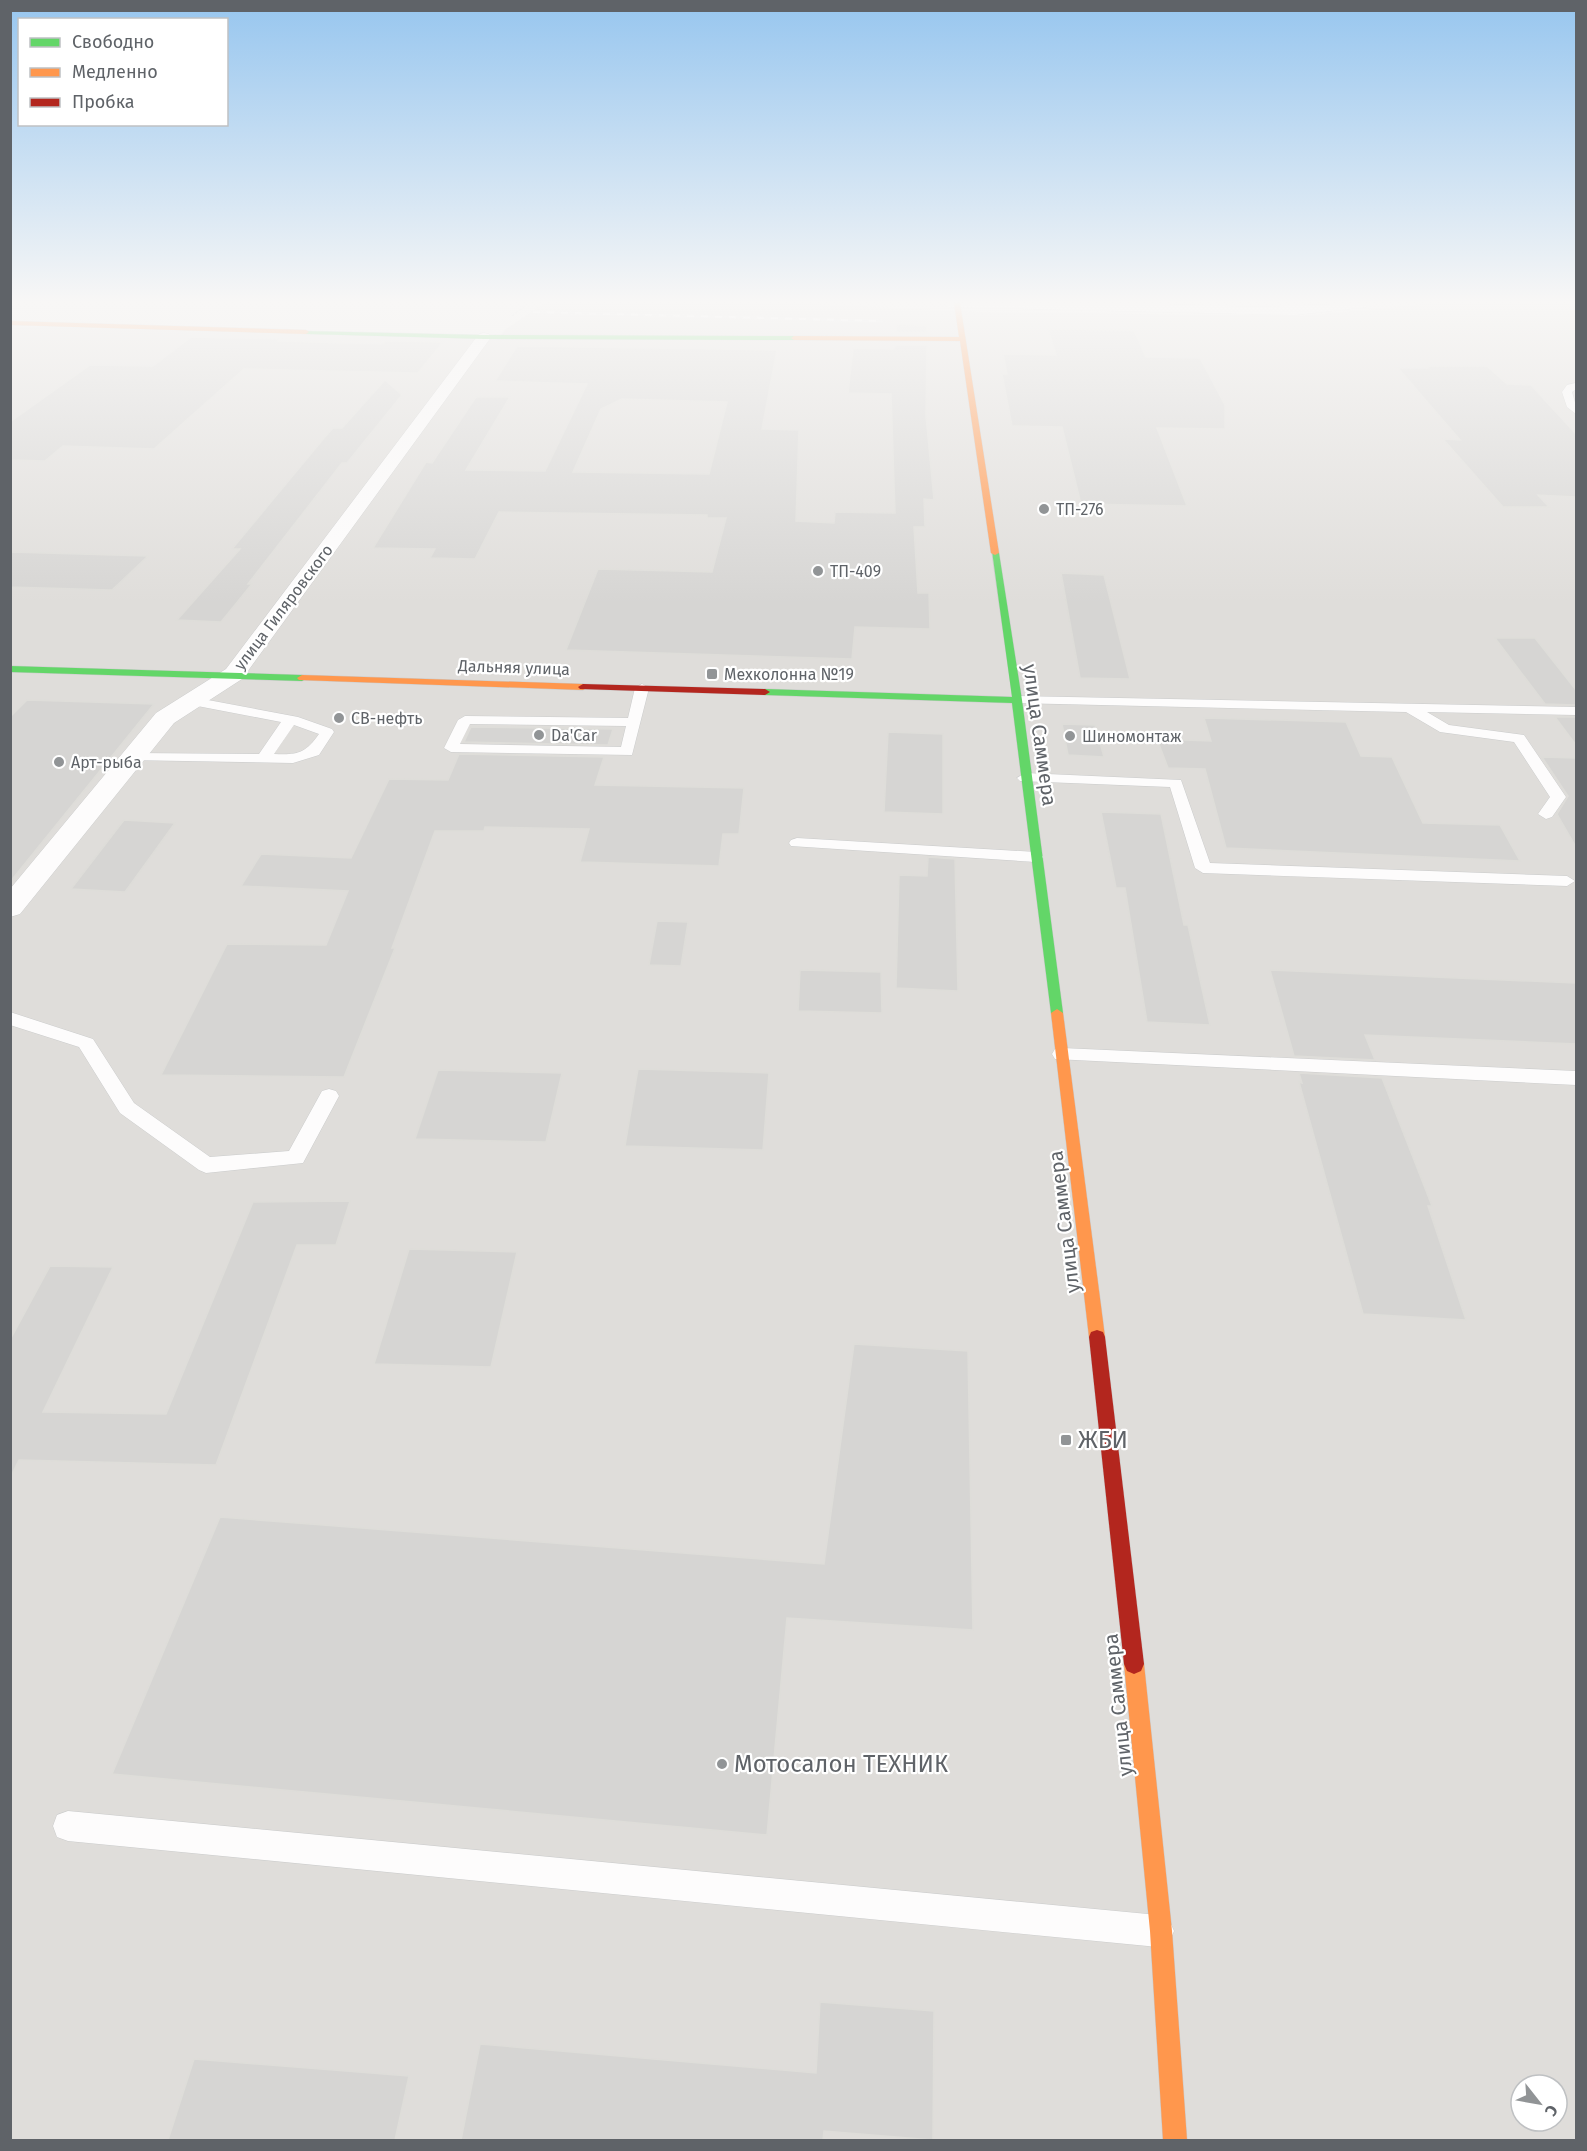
<svg xmlns="http://www.w3.org/2000/svg" width="1587" height="2151" font-family="'Fira Sans',sans-serif">
	<style>
		.industrial { fill: #dfddda; fill-rule: evenodd }
		.building { fill: #d6d5d3; stroke: #deddd9; stroke-width: 1.5; fill-rule: evenodd }
		.lines { fill: none; stroke-linecap: round; stroke-linejoin: round }
		.lane-casing { stroke: #cbcccc; stroke-width: 1 }
		.street-casing { stroke: #cbcccc; stroke-width: 1 }
		.fast-casing { stroke: #cacacb; stroke-width: 1 }
		.slow-casing { stroke: #cacacb; stroke-width: 1 }
		.jam-casing { stroke: #cacacb; stroke-width: 1 }
		.path { stroke: #cacfcc; stroke-width: 1.5; stroke-dasharray: 3 1.5; stroke-linecap: butt }
		.lane { fill: #fdfcfc; fill-rule: evenodd }
		.street { fill: #fdfcfc; fill-rule: evenodd }
		.fast { fill: #63d668; fill-rule: evenodd }
		.slow { fill: #ff974d; fill-rule: evenodd }
		.jam { fill: #b3261e; fill-rule: evenodd }
		.rail-casing { stroke: #e4e4e4; stroke-width: 3 }
		.rail { stroke: #fff; stroke-width: 2; stroke-dasharray: 7; stroke-linecap: butt }
		.poi-dot { fill: #919496; stroke: #fff; stroke-width: 2 }
		.labels { text-anchor: middle; stroke-width: 4.5; stroke-linejoin: round; paint-order: stroke }
		.far-poi-label { font-size: 16px; fill: #5f6368; stroke: #fff; text-anchor: start }
		.far-street-label { font-size: 16px; fill: #5f6368; stroke: #fff }
		.street-label { font-size: 20px; fill: #5f6368; stroke: #fff }
		.near-poi-label { font-size: 24px; fill: #5f6368; stroke: #fff; text-anchor: start }
	</style>
	<rect width="100%" height="100%" fill="#efeeea"/>
	<path class="industrial" d="M 544,303 L 790,303 L 983,312 L 1303,316 L 1435,303 L 1576,303 L 1576,2140 L 11,2140 L 11,326 L 496,340 L 506,329 ZM 1521,2085 L 1557,2085 L 1557,2121 L 1521,2121 Z"/>
	<g class="building">
		<path d="M 896,324 L 927,325 L 927,333 L 896,333 Z"/>
		<path d="M 1048,329 L 1134,330 L 1146,357 L 1200,358 L 1225,405 L 1225,429 L 1157,428 L 1187,506 L 1081,504 L 1062,427 L 1012,426 L 1002,374 L 1007,374 L 1003,354 L 1056,355 Z"/>
		<path d="M 191,337 L 281,339 L 278,341 L 382,344 L 385,341 L 443,342 L 418,373 L 244,369 L 154,449 L 63,446 L 45,461 L 10,460 L 10,422 L 90,365 L 153,366 Z"/>
		<path d="M 895,345 L 927,345 L 926,416 L 934,500 L 924,499 L 925,527 L 914,527 L 918,593 L 929,593 L 930,629 L 855,627 L 852,659 L 566,650 L 598,569 L 712,572 L 726,518 L 707,518 L 707,515 L 499,512 L 475,559 L 430,558 L 435,549 L 373,548 L 426,462 L 432,463 L 476,397 L 510,397 L 466,470 L 545,471 L 587,384 L 495,381 L 517,346 L 777,350 L 762,429 L 799,430 L 796,521 L 834,523 L 835,512 L 895,513 L 891,394 L 848,393 L 853,348 L 894,349 ZM 622,399 L 727,402 L 709,474 L 573,472 L 601,409 Z"/>
		<path d="M 1426,366 L 1487,366 L 1507,384 L 1531,385 L 1576,434 L 1576,497 L 1538,495 L 1549,507 L 1503,507 L 1443,439 L 1460,440 L 1398,368 L 1428,368 Z"/>
		<path d="M 385,380 L 402,395 L 347,463 L 342,463 L 248,584 L 252,584 L 221,622 L 177,620 L 240,549 L 232,549 L 324,438 L 333,428 L 342,428 Z"/>
		<path d="M 10,552 L 148,556 L 112,590 L 10,587 Z"/>
		<path d="M 1061,573 L 1104,575 L 1130,679 L 1080,678 Z"/>
		<path d="M 1495,638 L 1535,638 L 1576,690 L 1576,705 L 1545,704 Z"/>
		<path d="M 27,700 L 154,704 L 10,882 L 10,717 Z"/>
		<path d="M 1555,717 L 1576,717 L 1576,745 Z"/>
		<path d="M 1204,718 L 1346,722 L 1361,756 L 1392,757 L 1423,823 L 1500,825 L 1520,861 L 1226,848 L 1205,769 L 1168,768 L 1157,739 L 1211,741 Z"/>
		<path d="M 1062,724 L 1095,725 L 1104,757 L 1068,755 Z"/>
		<path d="M 471,727 L 613,729 L 608,745 L 464,742 Z"/>
		<path d="M 888,732 L 943,734 L 943,814 L 884,812 Z"/>
		<path d="M 459,754 L 604,757 L 595,785 L 744,788 L 739,834 L 723,834 L 719,866 L 580,862 L 589,829 L 485,827 L 484,831 L 435,831 L 392,948 L 395,948 L 344,1077 L 161,1075 L 227,944 L 326,945 L 348,891 L 241,886 L 261,854 L 351,858 L 389,779 L 448,780 Z"/>
		<path d="M 1542,757 L 1576,758 L 1576,847 L 1557,814 L 1568,796 Z"/>
		<path d="M 1101,812 L 1161,814 L 1184,925 L 1188,925 L 1210,1025 L 1147,1022 L 1125,888 L 1116,888 Z"/>
		<path d="M 124,820 L 175,823 L 125,892 L 71,889 Z"/>
		<path d="M 928,857 L 955,859 L 958,991 L 896,988 L 899,875 L 927,876 Z"/>
		<path d="M 657,921 L 688,922 L 681,966 L 649,965 Z"/>
		<path d="M 800,970 L 881,972 L 882,1013 L 798,1011 Z"/>
		<path d="M 1270,970 L 1576,983 L 1576,1044 L 1365,1035 L 1375,1060 L 1294,1056 Z"/>
		<path d="M 638,1069 L 769,1073 L 763,1150 L 625,1146 Z"/>
		<path d="M 438,1070 L 562,1073 L 546,1142 L 415,1139 Z"/>
		<path d="M 1299,1073 L 1382,1078 L 1432,1206 L 1428,1206 L 1466,1320 L 1363,1314 L 1299,1082 L 1302,1083 Z"/>
		<path d="M 350,1201 L 336,1245 L 297,1245 L 216,1465 L 19,1460 L 10,1478 L 10,1340 L 50,1266 L 113,1267 L 43,1412 L 166,1414 L 253,1202 Z"/>
		<path d="M 409,1249 L 517,1252 L 491,1367 L 374,1364 Z"/>
		<path d="M 854,1344 L 968,1351 L 973,1630 L 787,1618 L 767,1835 L 112,1774 L 220,1517 L 824,1564 Z"/>
		<path d="M 820,2002 L 934,2011 L 933,2140 L 824,2131 L 823,2140 L 461,2140 L 480,2044 L 816,2073 Z"/>
		<path d="M 194,2059 L 409,2076 L 395,2140 L 168,2140 Z"/>
	</g>
	<g class="lines">
		<g class="lane-casing">
			<g id="lane">
				<path d="M 1576,383 L 1576,389 L 1572,392 L 1576,406 L 1576,414 L 1567,407 L 1562,392 L 1567,385 Z"/>
				<path d="M 642,684 L 649,688 L 632,755 L 451,752 L 444,748 L 458,720 L 465,716 L 628,718 L 635,688 ZM 470,724 L 626,726 L 621,747 L 460,744 Z"/>
				<path d="M 1017,696 L 1576,707 L 1576,715 L 1427,712 L 1449,725 L 1524,735 L 1566,797 L 1552,817 L 1546,819 L 1538,814 L 1550,797 L 1514,742 L 1440,732 L 1406,712 L 1012,703 L 1010,700 L 1012,697 Z"/>
				<path d="M 192,697 L 298,717 L 332,729 L 334,732 L 319,755 L 293,763 L 128,760 L 126,757 L 128,754 L 133,753 L 259,754 L 281,722 L 187,704 L 185,701 L 187,698 ZM 294,725 L 319,734 C 305,754 297,755 274,754 Z"/>
				<path d="M 1025,773 L 1181,780 L 1210,863 L 1567,876 L 1575,881 L 1567,886 L 1203,873 L 1195,868 L 1170,787 L 1020,781 L 1017,778 Z"/>
				<path d="M 797,838 L 1036,852 L 1044,857 L 1036,862 L 791,846 L 789,843 L 791,840 Z"/>
				<path d="M 10,1012 L 93,1039 L 134,1103 L 210,1157 L 289,1151 L 322,1091 L 329,1089 L 336,1091 L 339,1096 L 303,1163 L 206,1173 L 199,1170 L 120,1113 L 79,1047 L 10,1025 Z"/>
				<path d="M 1062,1048 L 1576,1071 L 1576,1085 L 1055,1059 L 1052,1054 L 1055,1049 Z"/>
				<path d="M 68,1811 L 1158,1915 L 1169,1920 L 1174,1931 L 1169,1942 L 1158,1947 L 68,1841 L 57,1837 L 53,1826 L 57,1815 Z"/>
			</g>
		</g>
		<g class="street-casing">
			<g id="street">
				<path d="M 942,303 L 1121,303 L 1257,307 L 1373,303 L 1366,307 L 1295,315 L 949,307 Z"/>
				<path d="M 484,333 L 489,334 L 491,337 L 489,340 L 242,679 L 174,723 L 20,914 L 10,917 L 10,889 L 156,713 L 226,669 L 479,334 Z"/>
			</g>
		</g>
		<g class="fast-casing">
			<g id="fast">
				<path d="M 304,331 L 484,335 L 794,336 L 797,338 L 794,340 L 484,339 L 306,334 Z"/>
				<path d="M 992,551 L 999,553 L 1022,700 L 1063,1013 L 1057,1017 L 1051,1013 L 1012,703 L 765,695 L 760,692 L 765,689 L 1012,697 Z"/>
				<path d="M 10,666 L 302,675 L 307,678 L 302,681 L 10,672 Z"/>
			</g>
		</g>
		<g class="slow-casing">
			<g id="slow">
				<path d="M 954,303 L 960,303 L 999,553 L 995,555 L 991,553 L 960,341 L 794,340 L 791,338 L 794,336 L 959,337 Z"/>
				<path d="M 10,321 L 306,330 L 309,332 L 306,334 L 10,325 Z"/>
				<path d="M 302,675 L 583,684 L 588,687 L 583,690 L 299,680 L 297,678 Z"/>
				<path d="M 1057,1009 L 1063,1013 L 1105,1337 L 1103,1342 L 1097,1344 L 1091,1342 L 1089,1337 L 1051,1013 Z"/>
				<path d="M 1134,1654 L 1141,1657 L 1144,1664 L 1172,1931 L 1187,2140 L 1163,2140 L 1150,1931 L 1124,1664 L 1127,1657 Z"/>
			</g>
		</g>
		<g class="jam-casing">
			<g id="jam">
				<path d="M 583,684 L 765,689 L 770,692 L 765,695 L 580,689 L 578,687 Z"/>
				<path d="M 1097,1330 L 1103,1332 L 1105,1337 L 1144,1664 L 1141,1671 L 1134,1674 L 1127,1671 L 1124,1664 L 1089,1337 L 1091,1332 Z"/>
			</g>
		</g>
		<path class="path" d="M 512,316 L 528,303"/>
		<use href="#lane" class="lane"/>
		<use href="#street" class="street"/>
		<use href="#fast" class="fast"/>
		<use href="#slow" class="slow"/>
		<use href="#jam" class="jam"/>
		<g class="rail-casing">
			<path id="rail" d="M 533,312 L 881,321"/>
		</g>
		<use href="#rail" class="rail"/>
	</g>
	<linearGradient id="sky" x2="0" y2="1"><stop stop-color="#97c6ef"/><stop offset="0.5" stop-color="#f8f7f6"/><stop offset="1" stop-color="#f8f7f6" stop-opacity="0"/></linearGradient>
	<rect width="1587" height="604" fill="url(#sky)"/>
	<g class="poi-dot">
		<circle cx="1044" cy="509" r="6"/>
		<circle cx="818" cy="571" r="6"/>
		<rect x="706" y="668" width="12" height="12" rx="3"/>
		<circle cx="339" cy="718" r="6"/>
		<circle cx="539" cy="735" r="6"/>
		<circle cx="1070" cy="736" r="6"/>
		<circle cx="59" cy="762" r="6"/>
		<rect x="1060" y="1434" width="12" height="12" rx="3"/>
		<circle cx="722" cy="1764" r="6"/>
	</g>
	<g class="labels">
		<g class="far-poi-label">
			<text x="1056" y="515">ТП-276</text>
			<text x="830" y="577">ТП-409</text>
			<text x="724" y="680">Мехколонна №19</text>
			<text x="351" y="724">СВ-нефть</text>
			<text x="551" y="741">Da'Car</text>
			<text x="1082" y="742">Шиномонтаж</text>
			<text x="71" y="768">Арт-рыба</text>
		</g>
		<g class="far-street-label">
			<text transform="translate(283 607) rotate(-53)" y="6">улица Гиляровского</text>
			<text transform="translate(514 667) rotate(2)" y="6">Дальняя улица</text>
		</g>
		<g class="street-label">
			<text transform="translate(1040 735) rotate(82)" y="7">улица Саммера</text>
			<text transform="translate(1064 1222) rotate(-97)" y="7">улица Саммера</text>
			<text transform="translate(1118 1705) rotate(-96)" y="7">улица Саммера</text>
		</g>
		<g class="near-poi-label">
			<text x="1078" y="1448">ЖБИ</text>
			<text x="734" y="1772">Мотосалон ТЕХНИК</text>
		</g>
	</g>
	<rect width="1587" height="2151" fill="none" stroke="#5f6368" stroke-width="24"/>
	<rect x="18" y="18" width="210" height="108" fill="#ffffff" stroke="#bfc1c3" stroke-width="1.5"/>
	<rect x="30" y="38" width="30" height="9" fill="#63d668" stroke="#bfc1c3" stroke-width="1.5"/>
	<text x="72" y="48" font-size="18" fill="#5f6368">Свободно</text>
	<rect x="30" y="68" width="30" height="9" fill="#ff974d" stroke="#bfc1c3" stroke-width="1.5"/>
	<text x="72" y="78" font-size="18" fill="#5f6368">Медленно</text>
	<rect x="30" y="98" width="30" height="9" fill="#b3261e" stroke="#bfc1c3" stroke-width="1.5"/>
	<text x="72" y="108" font-size="18" fill="#5f6368">Пробка</text>
	<g transform="translate(1539 2103) rotate(121)"><circle r="28" fill="#ffffff" stroke="#bfc1c3" stroke-width="1.5"/>
	<path d="M0-4.5L10 22L0 15L-10 22Z" fill="#919496"/>
	<text y="-9" font-size="16" font-weight="bold" text-anchor="middle" fill="#5f6368">С</text>
	</g>
</svg>
